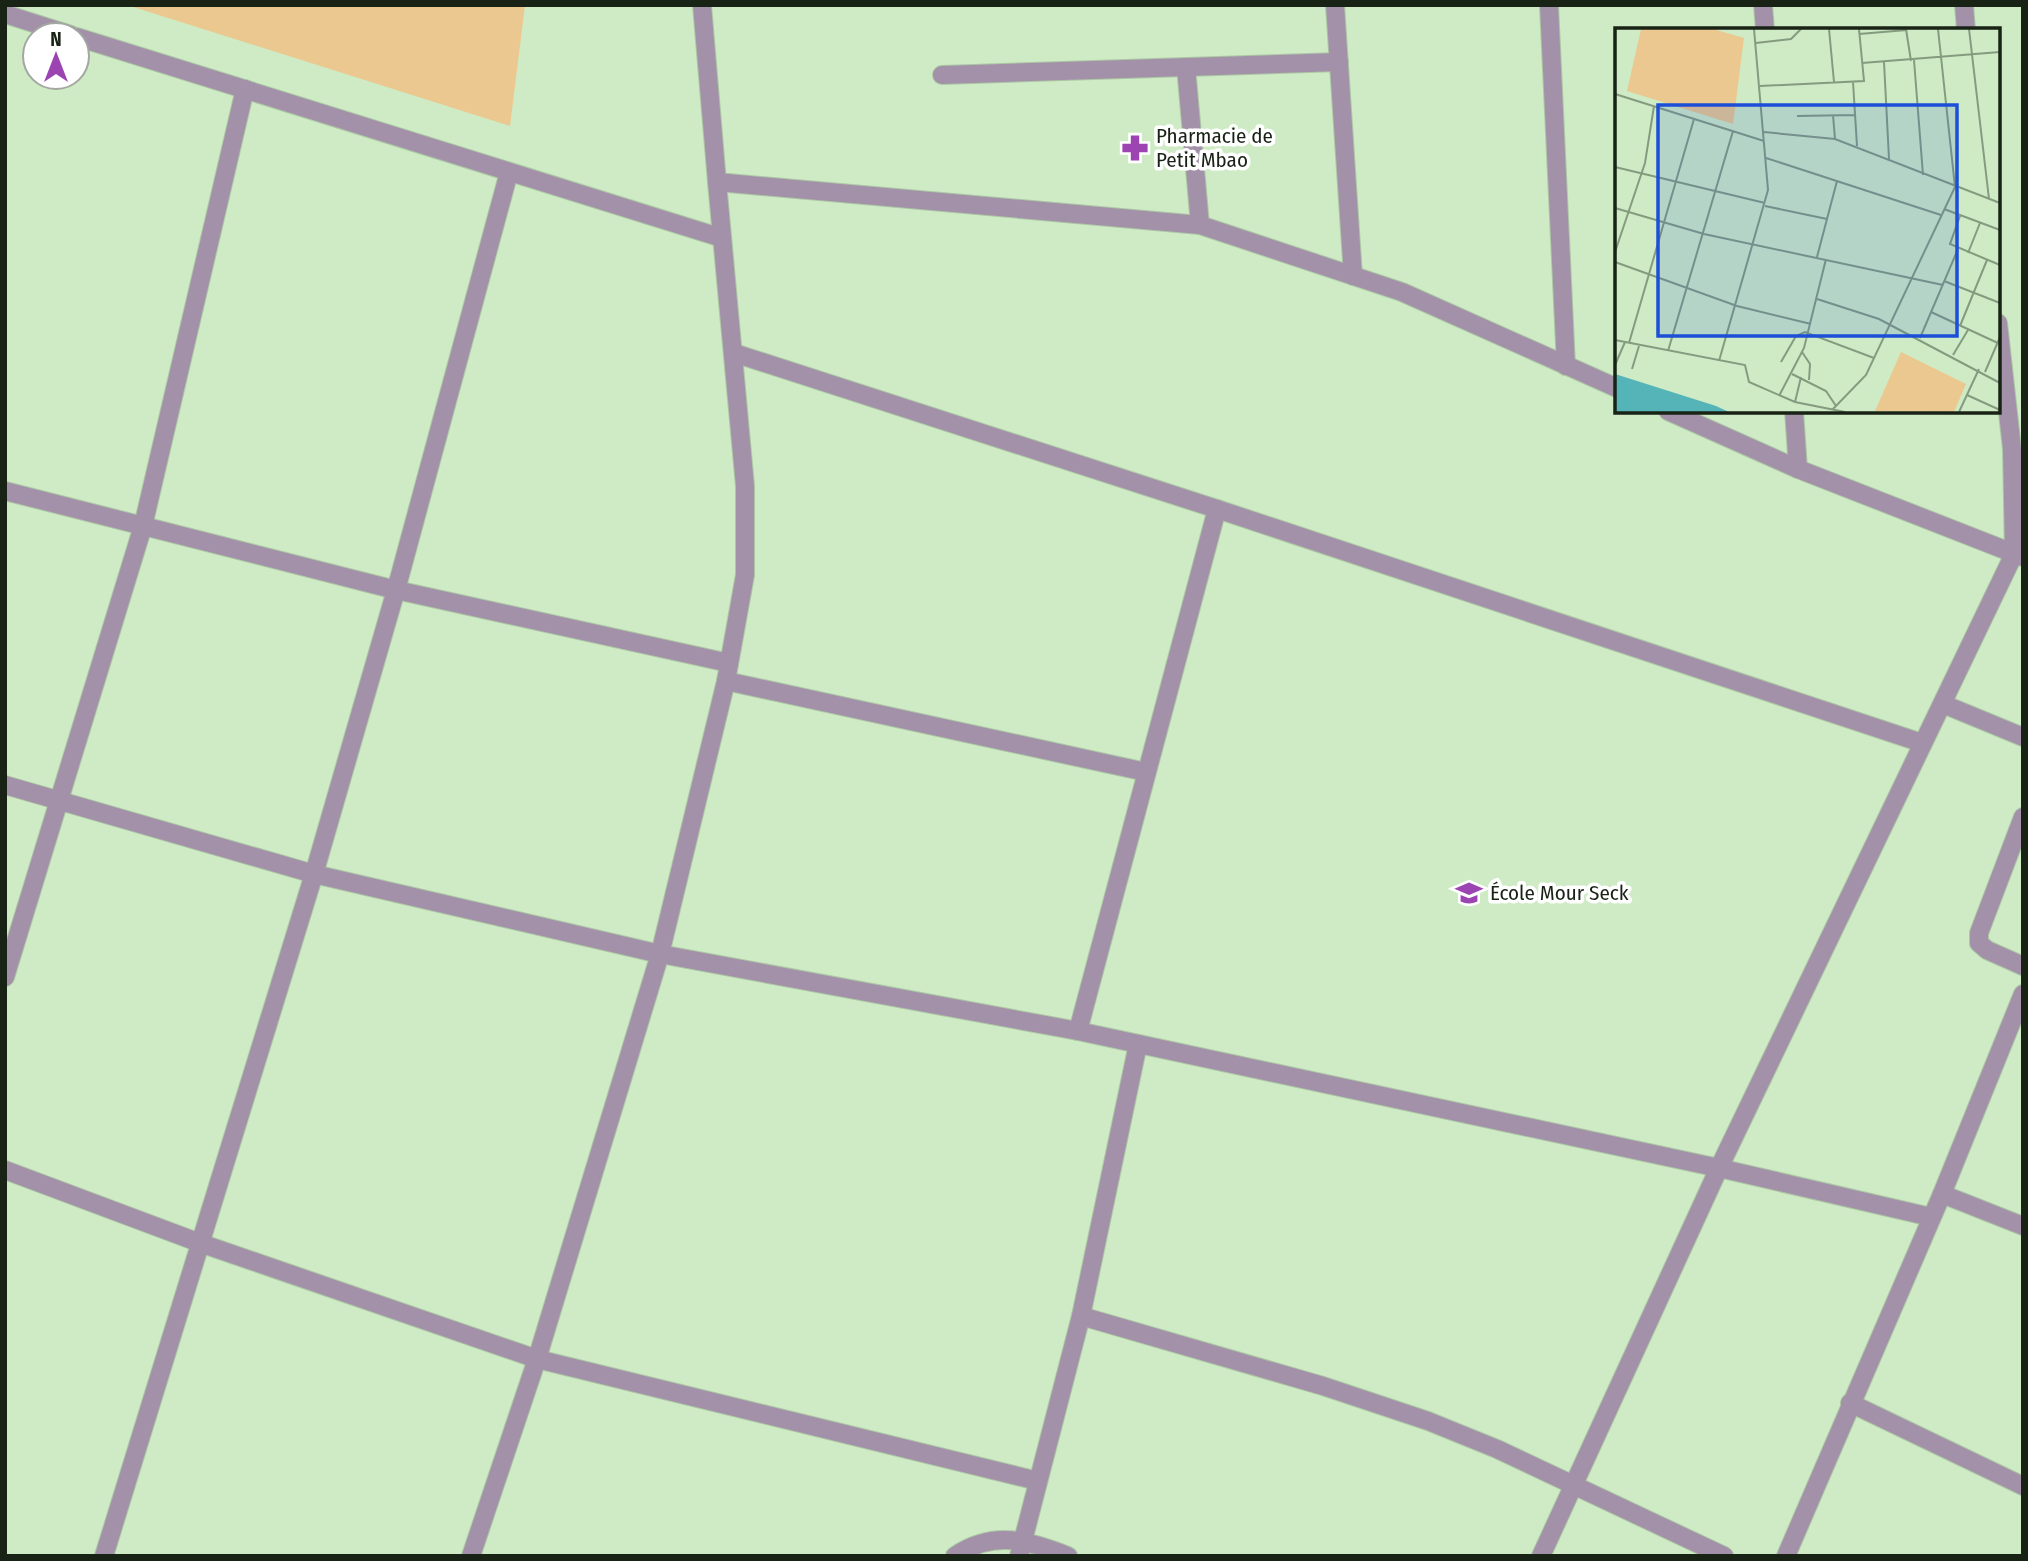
<svg xmlns="http://www.w3.org/2000/svg" width="2028" height="1561" font-family="'Fira Sans Condensed',sans-serif">
	<style>
		.green { fill: #ebc88f }
		.lines { fill: none; stroke-linecap: round; stroke-linejoin: round }
		.minor-casing { stroke: #adc7a5; stroke-width: 20 }
		.tertiary-casing { stroke: #adc7a5; stroke-width: 20 }
		.minor { stroke: #a391a9; stroke-width: 18 }
		.tertiary { stroke: #a391a9; stroke-width: 18 }
		.labels { text-anchor: middle; stroke-width: 7; stroke-linejoin: round; paint-order: stroke }
		.poi-label { font-size: 21px; fill: #182215; stroke: #fff; text-anchor: start }
		.inset-road { fill: none; stroke: #859b7f; stroke-width: 2 }
		.view { fill: #1d4ed8; fill-opacity: 0.15; stroke: #1d4ed8; stroke-width: 3.5 }
		.inset-edge { fill: none; stroke: #182215; stroke-width: 3.5 }
	</style>
	<rect width="100%" height="100%" fill="#ceebc5"/>
	<path class="green" d="M 127,5 L 525,5 L 510,126 Z"/>
	<g class="lines">
		<g class="minor-casing">
			<g id="minor">
				<path d="M 1335,5 L 1353,276"/>
				<path d="M 1549,5 L 1566,366"/>
				<path d="M 1763,5 L 1765,30"/>
				<path d="M 1964,5 L 1966,30"/>
				<path d="M 5,14 L 71,35"/>
				<path d="M 77,37 L 722,238"/>
				<path d="M 1186,67 L 1200,225"/>
				<path d="M 942,75 L 1339,62"/>
				<path d="M 734,353 L 1217,509 L 1922,743"/>
				<path d="M 1794,411 L 1798,469"/>
				<path d="M 5,491 L 396,590 L 729,663"/>
				<path d="M 726,681 L 1146,772"/>
				<path d="M 1943,704 L 2023,737"/>
				<path d="M 5,785 L 314,874 L 660,954 L 1078,1031 L 1719,1168 L 1931,1217"/>
				<path d="M 2023,817 L 1979,933 L 1979,943 L 1987,950 L 2023,966"/>
				<path d="M 5,977 L 143,526 L 245,89"/>
				<path d="M 1078,1031 L 1217,509"/>
				<path d="M 5,1170 L 200,1243 L 537,1359 L 1038,1481"/>
				<path d="M 1942,1194 L 2023,1226"/>
				<path d="M 1081,1316 L 1323,1386 L 1428,1421 L 1497,1449 L 1724,1556"/>
				<path d="M 1850,1403 L 2023,1486"/>
				<path d="M 104,1556 L 314,874 L 396,590 L 509,172"/>
				<path d="M 471,1556 L 537,1359 L 660,954 L 726,681 L 745,575 L 745,486 L 717,182"/>
				<path d="M 955,1556 C 993,1530 1028,1540 1068,1556"/>
				<path d="M 1019,1556 L 1081,1316 L 1138,1044"/>
				<path d="M 1541,1556 L 1719,1168 L 2014,554 L 2012,449 L 1998,323"/>
				<path d="M 1786,1556 L 1942,1194 L 2023,994"/>
			</g>
		</g>
		<g class="tertiary-casing">
			<g id="tertiary">
				<path d="M 702,5 L 717,182 L 1200,225 L 1402,292 L 1617,388"/>
				<path d="M 1668,411 L 1798,469 L 2023,557"/>
			</g>
		</g>
		<use href="#minor" class="minor"/>
		<use href="#tertiary" class="tertiary"/>
	</g>
	<defs>
		<g id="pharmacy-bare" transform="scale(2.1)"><path d="M-2-6h4v4h4v4h-4v4h-4v-4h-4v-4h4Z" fill="#9c45b2" stroke="#fff" stroke-width="2.5" paint-order="stroke"/></g>
		<g id="school-bare" transform="scale(2.1)"><path d="M0-5L7-2L0 1L-7-2ZM-4 1L0 2.5L4 1V4Q0 6-4 4Z" fill="#9c45b2" stroke="#fff" stroke-width="2.5" paint-order="stroke"/></g>
	</defs>
	<g fill-rule="evenodd">
		<use href="#pharmacy-bare" x="1135" y="148"/>
		<use href="#school-bare" x="1469" y="893"/>
	</g>
	<g class="labels">
		<g class="poi-label">
			<text x="1156" y="143">Pharmacie de<tspan x="1156" dy="24">Petit Mbao</tspan></text>
			<text x="1490" y="900">École Mour Seck</text>
		</g>
	</g>
	<g transform="translate(1615 28)">
		<rect width="385" height="385" fill="#ceebc5"/>
		<path d="M 26,1 L 98,1 L 129,10 L 118,96 L 12,63 ZM 286,324 L 351,356 L 339,384 L 260,383 Z" fill="#ebc88f"/>
		<path d="M 0,346 L 101,378 L 114,384 L 0,384 Z" fill="#54b4b8"/>
		<path class="inset-road" d="M 214,1 L 219,54M 291,1 L 296,33M 354,1 L 374,171M 244,6 L 292,2M 141,15 L 176,11 L 186,1M 299,32 L 308,147M 269,34 L 274,131M 247,35 L 385,24M 238,54 L 242,118M 145,58 L 249,53 L 244,1M 0,66 L 149,113M 218,87 L 220,111M 182,88 L 240,87M 149,104 L 220,111 L 385,175M 151,130 L 326,187M 0,139 L 150,175M 150,178 L 212,191M 0,180 L 89,206 L 328,257M 329,181 L 385,202M 345,188 L 335,216 L 385,237M 0,224 L 30,135 L 39,78M 353,225 L 365,195M 202,229 L 222,153M 0,234 L 122,278 L 196,296M 329,253 L 385,275M 202,271 L 264,291 L 385,355M 316,284 L 385,316M 345,298 L 372,232M 305,310 L 343,221M 0,312 L 130,337 L 134,354 L 180,374 L 230,384M 14,315 L 79,91M 53,323 L 118,103M 187,324 L 195,336 L 194,352M 338,327 L 353,302M 104,333 L 153,162 L 139,1M 166,334 L 181,308 L 190,304 L 259,330M 0,337 L 10,314M 17,341 L 24,318M 370,344 L 385,309M 177,346 L 211,363 L 221,378M 352,367 L 385,382M 164,368 L 189,320 L 211,231M 180,374 L 186,349M 218,381 L 251,347 L 340,159 L 323,1M 344,384 L 364,341"/>
		<path class="view" d="M 43,77 L 342,77 L 342,308 L 43,308 Z"/>
		<rect width="385" height="385" class="inset-edge"/>
	</g>
	<rect width="2028" height="1561" fill="none" stroke="#182215" stroke-width="14"/>
	<g transform="translate(56 56)"><circle r="33" fill="#ffffff" stroke="#a3a7a1" stroke-width="2"/>
	<path d="M0-5L12 26L0 18L-12 26Z" fill="#9c45b2"/>
	<text y="-10" font-size="19" font-weight="bold" text-anchor="middle" fill="#182215">N</text>
	</g>
</svg>
